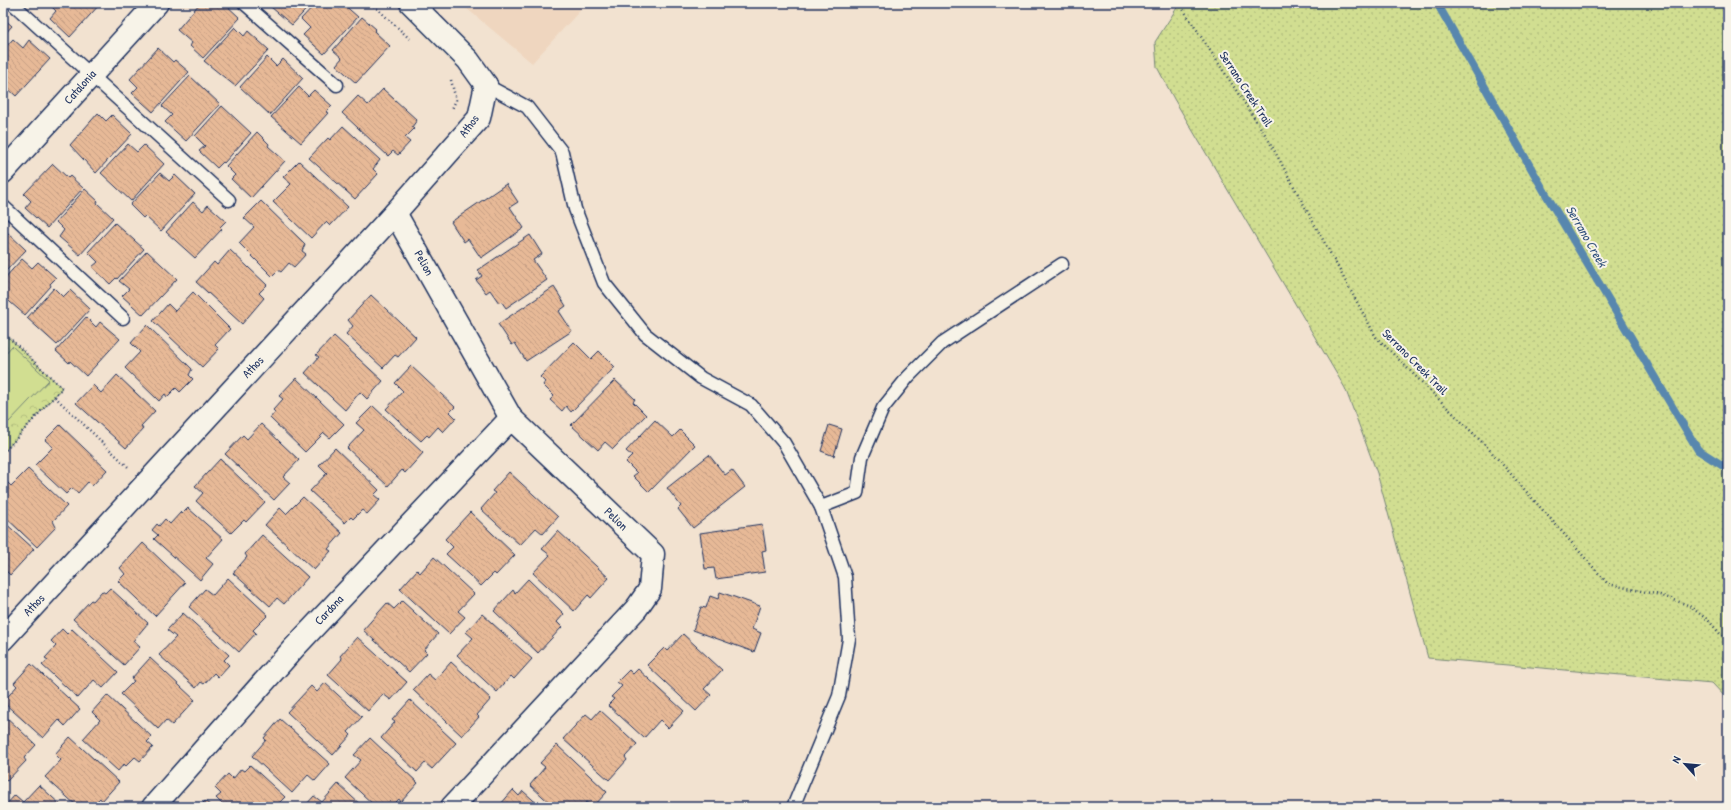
<svg xmlns="http://www.w3.org/2000/svg" width="1731" height="810" font-family="'Patrick Hand',sans-serif">
	<style>
		.built { fill: #efd6bf }
		.grass { fill: url(#grass-dots); stroke: #768678 }
		.forest { fill: url(#forest-crowns); stroke: #768678 }
		.garden { fill: #d1de91; stroke: #768678 }
		.lines { fill: none; stroke-linecap: round; stroke-linejoin: round }
		.stream { stroke: #5987ae; stroke-width: 8 }
		.building { fill: url(#building-back-hatch); stroke: #1b2f5e }
		.lane-casing { stroke: #1b2f5e; stroke-width: 15 }
		.street-casing { stroke: #1b2f5e; stroke-width: 25 }
		.secondary-casing { stroke: #1b2f5e; stroke-width: 25 }
		.path { stroke: #1b2f5e; stroke-width: 2.5; stroke-dasharray: 1 3; stroke-linecap: butt }
		.lane { stroke: #f7f3e8; stroke-width: 12 }
		.street { stroke: #f7f3e8; stroke-width: 22 }
		.secondary { stroke: #f7f3e8; stroke-width: 22 }
		.labels { text-anchor: middle; stroke-width: 4; stroke-linejoin: round; paint-order: stroke }
		.street-label { font-size: 12px; fill: #1b2f5e; stroke: #f7f3e8 }
		.water-label { font-size: 13px; font-style: italic; fill: #35547f; stroke: #f7f3e8 }
	</style>
	<defs>
		<pattern id="grass-dots" width="8" height="8" patternUnits="userSpaceOnUse"><rect width="8" height="8" fill="#d1de91"/><path d="M2 2h.1M6 6h.1" fill="none" stroke="#b3bf7f" stroke-width="1.8" stroke-linecap="round"/></pattern>
		<pattern id="forest-crowns" width="20" height="18" patternUnits="userSpaceOnUse"><rect width="20" height="18" fill="#d1de91"/><path d="M2 6a3 3 0 1 1 6 0M12 15a3 3 0 1 1 6 0" fill="none" stroke="#b3bf7f"/></pattern>
		<pattern id="building-back-hatch" width="6" height="6" patternUnits="userSpaceOnUse"><rect width="6" height="6" fill="#e7b997"/><path d="M-1 5l2 2M0 0l6 6M5-1l2 2" fill="none" stroke="#c69f85"/></pattern>
	</defs>
	<rect width="100%" height="100%" fill="#f2e2d0"/>
	<filter id="ink" filterUnits="userSpaceOnUse"><feTurbulence type="fractalNoise" baseFrequency=".025" numOctaves="2"/><feDisplacementMap in="SourceGraphic" scale="8" xChannelSelector="R" yChannelSelector="G"/><feConvolveMatrix kernelMatrix="1 2 1 2 8 2 1 2 1" color-interpolation-filters="sRGB"/></filter>
	<g filter="url(#ink)">
		<path class="built" d="M 460,3 L 587,3 L 532,63 Z"/>
		<path class="grass" d="M 1180,3 L 1728,3 L 1728,700 L 1712,683 L 1428,658 L 1377,473 L 1345,388 L 1174,99 L 1157,67 L 1155,42 Z"/>
		<path class="forest" d="M 3,332 L 62,388 L 3,453 Z"/>
		<path class="garden" d="M 12,346 L 49,380 L 9,422 L 3,417 L 3,356 Z"/>
		<g class="lines">
			<path class="stream" d="M 1437,3 L 1547,196 L 1698,450 L 1728,469"/>
		</g>
		<g class="building">
			<path d="M 48,3 L 101,3 L 70,37 L 50,18 L 56,11 Z"/>
			<path d="M 200,3 L 210,3 L 212,5 L 213,3 L 224,3 L 240,18 L 203,58 L 190,46 L 192,43 L 177,30 Z"/>
			<path d="M 274,3 L 312,3 L 292,25 L 271,7 Z"/>
			<path d="M 316,3 L 342,3 L 358,17 L 324,54 L 303,35 L 310,28 L 301,19 Z"/>
			<path d="M 362,17 L 376,29 L 374,31 L 390,46 L 356,83 L 336,65 L 342,58 L 333,50 Z"/>
			<path d="M 3,18 L 12,26 L 3,36 Z"/>
			<path d="M 235,27 L 244,36 L 248,31 L 269,50 L 235,86 L 204,61 Z"/>
			<path d="M 13,39 L 23,48 L 29,40 L 50,59 L 16,96 L 3,84 L 3,50 Z"/>
			<path d="M 158,48 L 173,62 L 175,60 L 189,72 L 153,112 L 132,93 L 138,87 L 130,79 Z"/>
			<path d="M 267,57 L 276,66 L 283,59 L 303,78 L 270,115 L 240,87 Z"/>
			<path d="M 190,76 L 220,104 L 186,141 L 165,122 L 172,115 L 162,106 Z"/>
			<path d="M 299,87 L 308,96 L 314,90 L 332,106 L 326,112 L 328,113 L 301,143 L 271,117 Z"/>
			<path d="M 383,89 L 417,120 L 412,127 L 414,129 L 405,138 L 410,142 L 398,155 L 393,151 L 388,156 L 342,113 L 358,96 L 368,105 Z"/>
			<path d="M 222,106 L 251,133 L 224,163 L 223,162 L 217,168 L 199,151 L 205,146 L 195,136 Z"/>
			<path d="M 98,113 L 106,121 L 112,115 L 132,134 L 96,173 L 70,145 Z"/>
			<path d="M 343,126 L 380,160 L 373,169 L 378,174 L 355,199 L 309,158 L 328,138 L 330,140 Z"/>
			<path d="M 257,132 L 269,144 L 268,146 L 285,161 L 251,198 L 231,179 L 235,175 L 226,166 Z"/>
			<path d="M 128,144 L 137,152 L 144,145 L 164,164 L 131,201 L 101,173 Z"/>
			<path d="M 299,161 L 348,207 L 330,226 L 326,222 L 311,238 L 273,202 L 291,184 L 283,177 Z"/>
			<path d="M 53,164 L 68,178 L 70,176 L 83,188 L 47,228 L 25,208 L 31,201 L 24,194 Z"/>
			<path d="M 160,173 L 169,181 L 175,175 L 195,194 L 161,231 L 145,216 L 143,218 L 130,205 Z"/>
			<path d="M 506,184 L 518,202 L 510,207 L 524,228 L 481,258 L 468,239 L 464,242 L 451,222 Z"/>
			<path d="M 85,189 L 98,201 L 97,203 L 113,218 L 80,255 L 59,237 L 64,230 L 56,222 Z"/>
			<path d="M 261,201 L 305,244 L 302,251 L 306,254 L 294,267 L 289,263 L 281,272 L 278,270 L 272,276 L 239,243 L 254,227 L 244,218 Z"/>
			<path d="M 193,202 L 203,211 L 208,205 L 226,221 L 220,227 L 222,229 L 195,258 L 166,232 Z"/>
			<path d="M 115,223 L 144,249 L 117,279 L 116,278 L 110,284 L 92,267 L 98,262 L 88,252 Z"/>
			<path d="M 6,231 L 26,250 L 3,274 L 3,233 Z"/>
			<path d="M 530,235 L 542,254 L 533,260 L 547,280 L 506,308 L 501,301 L 499,303 L 490,290 L 486,293 L 476,280 L 482,276 L 478,270 Z"/>
			<path d="M 230,250 L 267,285 L 259,293 L 264,298 L 242,324 L 196,282 L 214,262 L 217,265 Z"/>
			<path d="M 147,251 L 177,279 L 143,315 L 122,296 L 129,289 L 119,281 Z"/>
			<path d="M 22,259 L 32,268 L 38,262 L 56,278 L 50,284 L 51,286 L 25,315 L 3,296 L 3,280 Z"/>
			<path d="M 554,287 L 566,306 L 559,311 L 572,331 L 526,361 L 515,343 L 512,345 L 498,324 Z"/>
			<path d="M 54,288 L 63,297 L 70,290 L 90,309 L 57,345 L 27,318 Z"/>
			<path d="M 193,292 L 230,329 L 215,345 L 219,349 L 202,367 L 153,321 L 168,304 L 175,311 Z"/>
			<path d="M 371,295 L 416,337 L 398,357 L 395,355 L 383,368 L 346,334 L 353,326 L 348,320 Z"/>
			<path d="M 86,317 L 96,327 L 100,322 L 120,339 L 86,376 L 70,361 L 69,363 L 56,351 Z"/>
			<path d="M 147,325 L 192,369 L 189,375 L 193,379 L 180,392 L 176,388 L 167,397 L 165,394 L 159,401 L 125,368 L 140,352 L 131,343 Z"/>
			<path d="M 334,336 L 383,381 L 367,399 L 360,392 L 345,410 L 305,373 L 319,357 L 316,355 Z"/>
			<path d="M 574,342 L 591,359 L 599,351 L 615,367 L 571,412 L 566,406 L 562,411 L 550,400 L 554,396 L 543,385 L 545,382 L 540,377 Z"/>
			<path d="M 411,366 L 455,407 L 450,412 L 456,418 L 443,432 L 438,427 L 429,437 L 427,435 L 421,441 L 386,409 L 403,391 L 395,383 Z"/>
			<path d="M 117,375 L 155,411 L 141,426 L 143,429 L 126,448 L 76,403 L 93,385 L 101,393 Z"/>
			<path d="M 296,378 L 344,424 L 330,438 L 324,433 L 305,452 L 270,418 L 275,412 L 273,410 L 283,399 L 279,396 Z"/>
			<path d="M 615,380 L 635,399 L 633,402 L 646,415 L 613,449 L 605,442 L 598,450 L 571,425 Z"/>
			<path d="M 373,406 L 423,453 L 405,473 L 402,470 L 388,486 L 347,448 L 364,430 L 356,423 Z"/>
			<path d="M 655,420 L 673,437 L 680,430 L 695,445 L 649,492 L 633,476 L 637,473 L 626,462 L 632,456 L 626,451 Z"/>
			<path d="M 261,424 L 299,460 L 283,477 L 290,483 L 274,500 L 225,454 L 243,435 L 247,439 Z"/>
			<path d="M 60,425 L 107,470 L 92,486 L 88,482 L 78,493 L 72,488 L 66,494 L 35,465 L 53,447 L 45,440 Z"/>
			<path d="M 829,425 L 842,429 L 834,456 L 821,451 Z"/>
			<path d="M 335,448 L 379,490 L 374,495 L 380,500 L 367,514 L 362,510 L 353,519 L 351,517 L 345,523 L 310,491 L 327,473 L 319,465 Z"/>
			<path d="M 709,455 L 725,475 L 732,470 L 745,487 L 693,528 L 678,509 L 681,506 L 667,488 Z"/>
			<path d="M 220,459 L 265,502 L 246,522 L 244,520 L 231,533 L 196,501 L 203,493 L 195,486 Z"/>
			<path d="M 28,469 L 67,506 L 53,521 L 56,527 L 37,547 L 3,515 L 3,480 L 4,479 L 11,486 Z"/>
			<path d="M 509,472 L 558,517 L 543,534 L 536,528 L 520,545 L 481,509 L 495,493 L 492,491 Z"/>
			<path d="M 303,497 L 342,533 L 328,549 L 331,551 L 314,570 L 265,525 L 280,508 L 286,514 Z"/>
			<path d="M 188,508 L 223,539 L 206,558 L 213,564 L 200,580 L 154,539 L 158,535 L 152,530 L 157,524 L 159,526 L 165,519 L 170,524 L 181,512 L 182,514 Z"/>
			<path d="M 470,512 L 515,555 L 496,575 L 494,573 L 481,586 L 446,554 L 453,547 L 445,539 Z"/>
			<path d="M 3,521 L 34,549 L 10,575 L 4,569 L 3,571 Z"/>
			<path d="M 762,524 L 766,550 L 762,551 L 765,572 L 716,579 L 714,568 L 705,569 L 700,533 Z"/>
			<path d="M 558,531 L 609,578 L 591,598 L 588,595 L 574,611 L 533,573 L 550,555 L 542,549 Z"/>
			<path d="M 262,535 L 308,577 L 284,604 L 277,598 L 270,606 L 233,573 L 247,557 L 245,554 Z"/>
			<path d="M 143,543 L 185,583 L 155,616 L 118,581 L 125,574 L 120,568 Z"/>
			<path d="M 434,557 L 474,594 L 458,611 L 465,617 L 449,634 L 400,589 L 417,570 L 420,573 Z"/>
			<path d="M 228,578 L 268,615 L 253,630 L 256,633 L 239,652 L 189,607 L 205,589 L 213,595 Z"/>
			<path d="M 528,579 L 564,614 L 557,622 L 562,627 L 538,653 L 494,611 L 513,590 L 515,593 Z"/>
			<path d="M 110,588 L 148,623 L 133,641 L 140,647 L 124,665 L 73,619 L 91,600 L 93,601 L 102,591 L 105,593 Z"/>
			<path d="M 720,592 L 760,606 L 752,629 L 761,633 L 754,652 L 693,630 L 701,607 L 706,608 L 710,596 L 718,599 Z"/>
			<path d="M 402,601 L 438,634 L 424,650 L 427,653 L 409,672 L 363,630 L 387,603 L 394,609 Z"/>
			<path d="M 183,613 L 229,655 L 224,660 L 229,665 L 218,677 L 214,673 L 204,684 L 201,682 L 196,688 L 159,655 L 176,637 L 167,630 Z"/>
			<path d="M 482,614 L 532,659 L 514,679 L 511,676 L 497,692 L 457,655 L 473,638 L 466,632 Z"/>
			<path d="M 62,629 L 67,634 L 72,629 L 118,672 L 103,688 L 94,680 L 78,698 L 42,665 L 48,660 L 45,658 L 56,646 L 51,641 Z"/>
			<path d="M 683,634 L 722,670 L 704,689 L 711,695 L 696,711 L 647,665 L 664,648 L 667,651 Z"/>
			<path d="M 357,637 L 407,682 L 391,700 L 383,694 L 368,711 L 328,675 L 342,659 L 340,656 Z"/>
			<path d="M 150,658 L 195,700 L 172,725 L 166,720 L 158,729 L 121,694 L 134,681 L 131,679 Z"/>
			<path d="M 451,662 L 491,699 L 477,715 L 479,717 L 462,736 L 413,690 L 428,674 L 435,680 Z"/>
			<path d="M 31,664 L 80,709 L 65,726 L 59,720 L 43,738 L 3,702 L 17,686 L 14,683 Z"/>
			<path d="M 638,669 L 684,711 L 668,728 L 660,720 L 644,738 L 608,705 L 614,699 L 611,697 L 622,686 L 617,682 L 629,670 L 633,674 Z"/>
			<path d="M 325,683 L 362,717 L 348,732 L 351,735 L 333,755 L 287,712 L 311,686 L 317,692 Z"/>
			<path d="M 107,695 L 152,737 L 147,742 L 153,747 L 140,761 L 135,757 L 126,766 L 124,764 L 118,771 L 83,739 L 100,720 L 92,712 Z"/>
			<path d="M 410,700 L 456,743 L 432,769 L 425,763 L 417,772 L 381,738 L 395,722 L 392,720 Z"/>
			<path d="M 600,710 L 637,744 L 625,757 L 627,760 L 609,780 L 563,739 L 586,714 L 592,719 Z"/>
			<path d="M 3,714 L 36,745 L 24,758 L 26,761 L 7,781 L 3,778 Z"/>
			<path d="M 280,719 L 330,764 L 315,781 L 308,775 L 292,793 L 252,756 L 266,740 L 264,738 Z"/>
			<path d="M 70,737 L 119,782 L 102,801 L 100,798 L 91,807 L 78,807 L 45,777 L 61,760 L 55,754 Z"/>
			<path d="M 370,738 L 418,783 L 401,802 L 399,799 L 391,807 L 376,807 L 345,778 L 361,760 L 354,755 Z"/>
			<path d="M 557,745 L 607,792 L 593,807 L 586,802 L 581,807 L 554,807 L 530,785 L 545,767 L 540,763 Z"/>
			<path d="M 250,765 L 285,797 L 275,807 L 225,807 L 216,798 L 221,794 L 215,788 L 228,774 L 233,779 L 241,769 L 244,771 Z"/>
			<path d="M 338,784 L 363,807 L 304,807 L 314,796 L 322,802 Z"/>
			<path d="M 39,785 L 63,807 L 4,807 L 15,795 L 23,802 Z"/>
			<path d="M 513,790 L 519,796 L 523,791 L 541,807 L 503,807 L 500,805 Z"/>
			<path d="M 205,801 L 212,807 L 199,807 Z"/>
		</g>
		<g class="lines">
			<g class="lane-casing">
				<g id="lane">
					<path d="M 12,3 L 229,200"/>
					<path d="M 244,3 L 337,85"/>
					<path d="M 486,85 L 527,107 L 562,152 L 575,209 L 604,283 L 645,334 L 701,378 L 751,405 L 784,443 L 821,507"/>
					<path d="M 3,206 L 123,318"/>
					<path d="M 793,807 L 839,696 L 849,639 L 845,577 L 821,507 L 857,493 L 862,457 L 883,408 L 908,377 L 942,343 L 1062,264"/>
				</g>
			</g>
			<g class="street-casing">
				<g id="street">
					<path d="M 3,172 L 157,3"/>
					<path d="M 395,213 L 511,418 L 653,554 L 650,589 L 636,609 L 452,807"/>
					<path d="M 3,639 L 395,213 L 479,118 L 486,85"/>
					<path d="M 153,807 L 294,648 L 511,418"/>
				</g>
			</g>
			<g class="secondary-casing">
				<path id="secondary" d="M 411,3 L 468,60 L 486,85"/>
			</g>
			<g class="path">
				<path d="M 371,3 L 412,41"/>
				<path d="M 1179,3 L 1268,139 L 1376,337 L 1487,447 L 1608,584 L 1660,595 L 1688,605 L 1708,620 L 1728,643"/>
				<path d="M 451,80 L 456,100 L 452,109"/>
				<path d="M 3,332 L 62,388 L 3,453"/>
				<path d="M 55,397 L 128,467"/>
			</g>
			<use href="#lane" class="lane"/>
			<use href="#street" class="street"/>
			<use href="#secondary" class="secondary"/>
		</g>
	</g>
	<g class="labels">
		<g class="street-label">
			<text transform="translate(80 87) rotate(-48)" y="4">Catalonia</text>
			<text transform="translate(1246 89) rotate(57)" y="4">Serrano Creek Trail</text>
			<text transform="translate(469 126) rotate(-54)" y="4">Athos</text>
			<text transform="translate(424 263) rotate(61)" y="4">Pelion</text>
			<text transform="translate(1415 362) rotate(45)" y="4">Serrano Creek Trail</text>
			<text transform="translate(253 367) rotate(-47)" y="4">Athos</text>
			<text transform="translate(616 519) rotate(44)" y="4">Pelion</text>
			<text transform="translate(34 605) rotate(-47)" y="4">Athos</text>
			<text transform="translate(329 610) rotate(-47)" y="4">Cardona</text>
		</g>
		<g class="water-label">
			<text transform="translate(1587 236) rotate(60)" y="5">Serrano Creek</text>
		</g>
	</g>
	<rect width="1731" height="810" fill="none" stroke="#f7f3e8" stroke-width="16"/>
	<rect x="8" y="8" width="1715" height="794" fill="none" stroke="#1b2f5e" stroke-width="1.5" filter="url(#ink)"/>
	<g transform="translate(1685 764) rotate(297)" stroke="#f7f3e8" stroke-width="3" paint-order="stroke">
	<path d="M0-3L7 15L0 10L-7 15Z" fill="#1b2f5e"/>
	<text y="-6" font-size="11" font-weight="bold" text-anchor="middle" fill="#1b2f5e">N</text>
	</g>
</svg>
